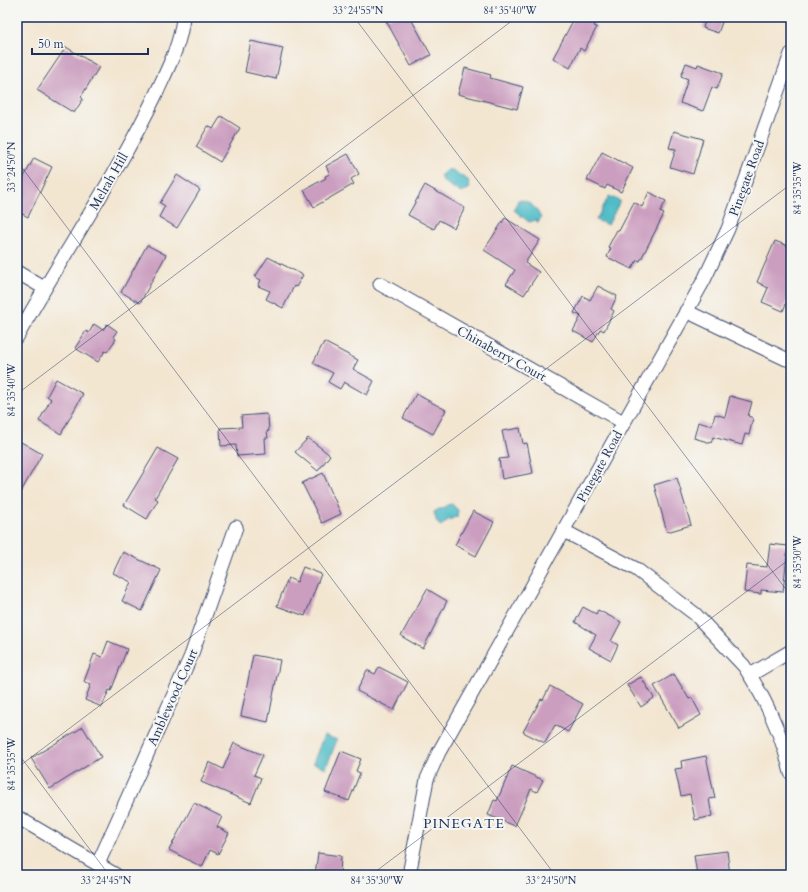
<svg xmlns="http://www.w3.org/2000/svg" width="808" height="892" font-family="Cardo,serif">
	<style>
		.water { fill: #4dbbc6; stroke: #347592 }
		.building { fill: #cb9ec0 }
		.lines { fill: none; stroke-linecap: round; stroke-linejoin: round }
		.street-casing { stroke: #3b4a6f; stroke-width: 15 }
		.street { stroke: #fff; stroke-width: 13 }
		.ticks { fill: none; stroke: #1b2f5e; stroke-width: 1; stroke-opacity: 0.45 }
		.labels { text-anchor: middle; stroke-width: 4; stroke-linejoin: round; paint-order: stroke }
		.street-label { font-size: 13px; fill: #1b2f5e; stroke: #f6f6f2 }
		.neighbourhood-label { font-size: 14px; letter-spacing: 1px; fill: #1b2f5e; stroke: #f6f6f2 }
		.neatline { fill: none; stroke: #1b2f5e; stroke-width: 1.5 }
		.ticks-label { font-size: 10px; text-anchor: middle; fill: #1b2f5e }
	</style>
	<rect width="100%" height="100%" fill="#f6f6f2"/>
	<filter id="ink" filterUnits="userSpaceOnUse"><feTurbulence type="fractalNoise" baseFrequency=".025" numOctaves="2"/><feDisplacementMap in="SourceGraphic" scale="8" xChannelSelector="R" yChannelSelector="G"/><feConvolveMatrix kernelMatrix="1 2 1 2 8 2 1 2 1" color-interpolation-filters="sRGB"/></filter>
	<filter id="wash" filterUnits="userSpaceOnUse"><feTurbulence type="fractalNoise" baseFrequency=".012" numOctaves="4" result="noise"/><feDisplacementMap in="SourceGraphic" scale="16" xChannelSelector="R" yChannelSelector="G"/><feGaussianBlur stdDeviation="0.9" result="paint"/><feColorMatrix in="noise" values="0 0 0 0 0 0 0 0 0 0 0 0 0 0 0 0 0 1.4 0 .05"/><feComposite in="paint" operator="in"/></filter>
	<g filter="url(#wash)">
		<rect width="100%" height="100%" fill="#f3e6d1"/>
		<g class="water">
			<path d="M 447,170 L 452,170 L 468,180 L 470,188 L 461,193 L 444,182 L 440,176 Z"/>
			<path d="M 609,196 L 620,201 L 608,225 L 596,220 Z"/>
			<path d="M 518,200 C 529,199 537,209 541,218 L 538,223 L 536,220 L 529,222 L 514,210 Z"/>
			<path d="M 452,504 L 458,510 L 457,517 L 448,520 L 441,526 L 437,523 L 434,512 L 439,509 L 442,509 L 447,505 Z"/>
			<path d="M 324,735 L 337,740 L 326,768 L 313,763 Z"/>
		</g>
		<g id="blocks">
			<g class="building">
				<path d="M 384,17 L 410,17 L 431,55 L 411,66 Z"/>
				<path d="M 575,17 L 598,17 L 594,26 L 597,27 L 584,51 L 580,48 L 570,68 L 553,58 Z"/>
				<path d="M 706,17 L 724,17 L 718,33 L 703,28 Z"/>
				<path d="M 251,41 L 283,48 L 276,79 L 245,72 Z"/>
				<path d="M 66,47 L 99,67 L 81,97 L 83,99 L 74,113 L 37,90 Z"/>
				<path d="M 686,63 L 697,67 L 698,64 L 723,73 L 717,89 L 712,87 L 703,111 L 680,103 L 688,79 L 681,76 Z"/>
				<path d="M 465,68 L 491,75 L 490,78 L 523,87 L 517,109 L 458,94 Z"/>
				<path d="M 221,116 L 240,128 L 220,162 L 196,147 L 208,126 L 213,129 Z"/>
				<path d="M 674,131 L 703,139 L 693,174 L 670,167 L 676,149 L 669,148 Z"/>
				<path d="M 602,152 L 633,168 L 621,192 L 607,185 L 605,189 L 587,180 Z"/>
				<path d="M 348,154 L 359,174 L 351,179 L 354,184 L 314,207 L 304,190 L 326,178 L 325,176 L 330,174 L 326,166 Z"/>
				<path d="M 34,158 L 52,167 L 28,217 L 17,211 L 17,190 Z"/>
				<path d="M 177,175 L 200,190 L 177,228 L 159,217 L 165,206 L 160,203 Z"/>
				<path d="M 425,185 L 465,208 L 454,228 L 439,220 L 434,229 L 408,215 Z"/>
				<path d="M 649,192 L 666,201 L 660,212 L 664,214 L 640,261 L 637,260 L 632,269 L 607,257 L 611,248 L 608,247 L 617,230 L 619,231 L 634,202 L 642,207 Z"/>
				<path d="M 505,218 L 540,240 L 525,263 L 539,272 L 524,295 L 506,284 L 515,270 L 484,250 Z"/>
				<path d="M 775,241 L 791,247 L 791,292 L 783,311 L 762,302 L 768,288 L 757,282 Z"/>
				<path d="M 147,245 L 166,255 L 140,303 L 121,292 Z"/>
				<path d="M 268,257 L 303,275 L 296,287 L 294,286 L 283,308 L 266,299 L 270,291 L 258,286 L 261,280 L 255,277 Z"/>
				<path d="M 598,286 L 617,296 L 611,309 L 614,311 L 604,331 L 600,329 L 593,342 L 573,331 L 581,316 L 574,313 L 583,296 L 590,300 Z"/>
				<path d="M 94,324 L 103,330 L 107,324 L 117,331 L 113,337 L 116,339 L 107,352 L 105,351 L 98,362 L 75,348 L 86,331 L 89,333 Z"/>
				<path d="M 324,342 L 358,360 L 353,369 L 374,381 L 367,395 L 344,382 L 340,389 L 328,382 L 333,373 L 313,363 Z"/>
				<path d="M 56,379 L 83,394 L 61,434 L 39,421 L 51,399 L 47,396 Z"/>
				<path d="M 416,394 L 446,410 L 433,434 L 403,418 Z"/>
				<path d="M 730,396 L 752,402 L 748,416 L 753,418 L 749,435 L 745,434 L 742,445 L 713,437 L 711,443 L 694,438 L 698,422 L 712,426 L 715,414 L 725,417 Z"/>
				<path d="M 266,414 L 268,417 L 269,431 L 267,431 L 268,438 L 265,438 L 266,454 L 237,456 L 236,445 L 221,446 L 220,428 L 242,427 L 241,416 Z"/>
				<path d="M 520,428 L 523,444 L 527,443 L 533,473 L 502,479 L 499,459 L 508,458 L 502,431 Z"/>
				<path d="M 308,438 L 330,455 L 318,471 L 295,452 Z"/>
				<path d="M 21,442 L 42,454 L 17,499 L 17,449 Z"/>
				<path d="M 158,448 L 178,459 L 155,498 L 158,500 L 147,519 L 124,505 Z"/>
				<path d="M 323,473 L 341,514 L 322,523 L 302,483 Z"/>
				<path d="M 677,478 L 691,525 L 667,532 L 654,485 Z"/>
				<path d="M 473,511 L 494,522 L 476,556 L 455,545 Z"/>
				<path d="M 770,544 L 788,546 L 783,592 L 761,590 L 761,594 L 744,592 L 747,565 L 767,567 Z"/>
				<path d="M 123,552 L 161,570 L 142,611 L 122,601 L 131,582 L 113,573 Z"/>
				<path d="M 303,567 L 321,574 L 305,616 L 277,606 L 288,578 L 297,582 Z"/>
				<path d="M 427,589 L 447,601 L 423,649 L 401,636 Z"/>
				<path d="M 583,607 L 596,614 L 598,610 L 621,622 L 611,641 L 618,645 L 611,660 L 589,648 L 596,635 L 575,622 Z"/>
				<path d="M 108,641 L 127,649 L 111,691 L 109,690 L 102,707 L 85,700 L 91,684 L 84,682 L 94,654 L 102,657 Z"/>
				<path d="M 253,655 L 280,660 L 268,722 L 241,716 Z"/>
				<path d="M 379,667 L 408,682 L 394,710 L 357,691 L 367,670 L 375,674 Z"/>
				<path d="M 674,674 L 689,699 L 692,698 L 701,715 L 679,728 L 654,686 Z"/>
				<path d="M 641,677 L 654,698 L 641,707 L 627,685 Z"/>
				<path d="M 550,686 L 583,704 L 568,732 L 555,725 L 545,743 L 523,732 L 541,699 L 543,700 Z"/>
				<path d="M 83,727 L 101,757 L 50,789 L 31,758 Z"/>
				<path d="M 234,743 L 263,755 L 254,775 L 261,778 L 251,803 L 201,782 L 209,762 L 223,769 Z"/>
				<path d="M 341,751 L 361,759 L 356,771 L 360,773 L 349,801 L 325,792 Z"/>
				<path d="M 706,756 L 715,798 L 709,799 L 712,816 L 695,820 L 690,794 L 681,796 L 675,769 L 682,768 L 681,761 Z"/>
				<path d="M 512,766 L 543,780 L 537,792 L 531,789 L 515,826 L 488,815 L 494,800 L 497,801 Z"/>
				<path d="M 194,803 L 222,817 L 217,827 L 229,833 L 218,854 L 210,850 L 202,867 L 169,850 Z"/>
				<path d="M 727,851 L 730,875 L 697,875 L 694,855 Z"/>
				<path d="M 318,853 L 341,856 L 340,875 L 315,875 Z"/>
			</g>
		</g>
	</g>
	<g filter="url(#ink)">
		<use href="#blocks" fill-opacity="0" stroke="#3b4a6f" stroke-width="1"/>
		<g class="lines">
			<g class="street-casing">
				<g id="street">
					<path d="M 17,272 L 44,288"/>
					<path d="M 380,284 L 623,422"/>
					<path d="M 686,311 L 786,359 L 791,360"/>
					<path d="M 17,337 C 62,255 116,178 156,94 C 167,70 181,44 183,17"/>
					<path d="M 564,531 L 636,569 L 695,614 L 744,666 C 765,698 782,735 791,773"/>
					<path d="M 750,675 L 791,651"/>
					<path d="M 17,817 L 116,875"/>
					<path d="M 98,864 L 191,656 L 236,527"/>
					<path d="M 409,875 L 427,779 L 439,752 L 704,280 L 728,229 L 791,54"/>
				</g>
			</g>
			<use href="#street" class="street"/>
		</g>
	</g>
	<path class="ticks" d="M 354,17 L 791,596M 17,20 L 21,17M 17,161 L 555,875M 17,394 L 517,17M 17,752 L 109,875M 17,768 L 791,184M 371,875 L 791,558"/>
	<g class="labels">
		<g class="street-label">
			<text transform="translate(746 178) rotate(-70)" y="5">Pinegate Road</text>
			<text transform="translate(108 181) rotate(-60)" y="5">Melrah Hill</text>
			<text transform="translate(502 353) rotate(29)" y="5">Chinaberry Court</text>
			<text transform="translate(599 466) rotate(-61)" y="5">Pinegate Road</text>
			<text transform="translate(172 697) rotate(-66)" y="5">Amblewood Court</text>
		</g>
		<g class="neighbourhood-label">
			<text x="464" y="828">PINEGATE</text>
		</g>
	</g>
	<rect width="808" height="892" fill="none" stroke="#f6f6f2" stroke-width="44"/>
	<path d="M32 48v6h116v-6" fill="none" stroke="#1b2f5e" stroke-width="2"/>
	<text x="38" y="48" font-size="12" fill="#1b2f5e" stroke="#f6f6f2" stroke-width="3" paint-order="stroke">50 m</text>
	<rect x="22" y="22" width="764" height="848" class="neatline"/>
	<g class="ticks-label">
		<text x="358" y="14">33°24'55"N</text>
		<text x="510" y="14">84°35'40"W</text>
		<text transform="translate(11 167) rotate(-90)" y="4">33°24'50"N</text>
		<text transform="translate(797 188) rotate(-90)" y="4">84°35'35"W</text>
		<text transform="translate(11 390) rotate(-90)" y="4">84°35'40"W</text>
		<text transform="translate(797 562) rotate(-90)" y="4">84°35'30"W</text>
		<text transform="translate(11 764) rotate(-90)" y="4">84°35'35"W</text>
		<text x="106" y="884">33°24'45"N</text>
		<text x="377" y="884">84°35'30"W</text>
		<text x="551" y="884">33°24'50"N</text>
	</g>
</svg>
